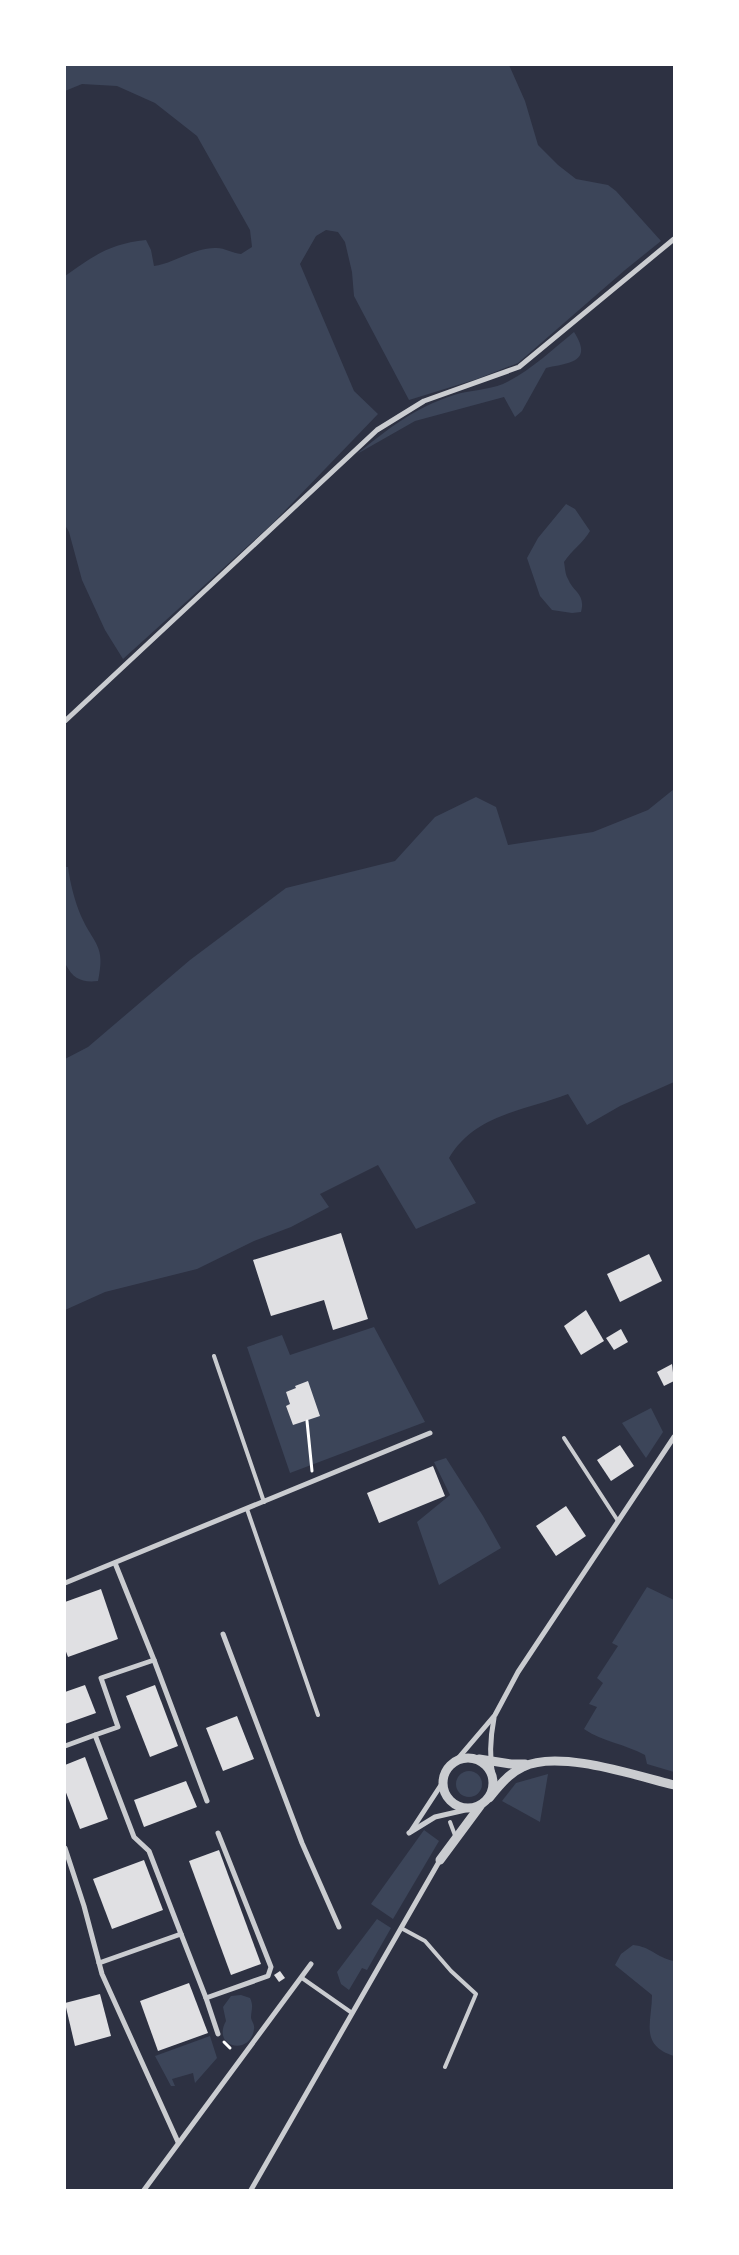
<svg xmlns="http://www.w3.org/2000/svg" width="739" height="2255" font-family="'Golos Text',sans-serif">
	<style>
		.green { fill: #3c4559 }
		.building { fill: #e0e0e3 }
		.lines { fill: none; stroke-linecap: round; stroke-linejoin: round }
		.path { stroke: #fff; stroke-width: 3 }
		.service { stroke: #caccd0; stroke-width: 4 }
		.minor { stroke: #caccd0; stroke-width: 5 }
		.tertiary { stroke: #caccd0; stroke-width: 9 }
	</style>
	<rect width="100%" height="100%" fill="#2d3142"/>
	<g class="green">
		<path d="M 65,65 L 509,65 L 525,101 L 538,145 L 558,165 L 576,179 L 608,185 L 616,191 L 661,241 L 625,270 L 518,363 L 477,379 L 409,400 L 354,296 L 352,272 L 345,242 L 338,232 L 326,230 L 316,236 L 300,264 L 354,391 L 378,414 L 273,523 L 123,659 L 105,630 L 82,580 L 69,532 L 65,525 L 65,276 C 95,255 109,244 146,240 L 151,250 L 154,266 C 175,263 193,248 215,248 C 223,247 232,253 241,254 L 252,247 L 250,230 L 197,136 L 155,103 L 117,86 L 82,84 L 65,91 Z"/>
		<path d="M 574,332 C 594,363 568,363 546,368 L 522,411 L 515,417 L 504,397 L 415,421 L 357,454 C 389,428 414,408 454,395 C 470,390 488,390 503,384 C 529,372 552,350 574,332 Z"/>
		<path d="M 566,504 L 575,509 L 590,531 C 583,543 572,550 564,562 C 565,567 565,574 568,579 C 573,592 586,594 581,612 L 572,613 L 552,610 L 540,596 L 527,558 L 538,538 Z"/>
		<path d="M 674,789 L 674,1082 L 620,1106 L 587,1125 L 568,1094 C 524,1111 475,1114 449,1158 L 476,1203 L 416,1229 L 378,1165 L 320,1194 L 329,1207 L 291,1227 L 254,1241 L 197,1269 L 105,1292 L 65,1310 L 65,1059 L 88,1047 L 190,960 L 286,888 L 395,861 L 435,817 L 476,797 L 496,807 L 508,845 L 593,832 L 648,810 Z"/>
		<path d="M 65,867 L 68,867 C 70,883 75,902 81,916 C 94,945 106,945 98,981 C 83,983 73,979 66,965 C 62,958 65,881 65,867 Z"/>
		<path d="M 374,1327 L 425,1422 L 290,1473 L 247,1347 L 282,1335 L 290,1355 Z"/>
		<path d="M 651,1408 L 663,1432 L 646,1458 L 622,1423 Z"/>
		<path d="M 446,1458 L 483,1516 L 501,1548 L 439,1585 L 417,1522 L 450,1495 L 434,1462 Z"/>
		<path d="M 647,1587 L 674,1600 L 674,1772 L 647,1764 L 645,1755 C 625,1744 603,1742 584,1729 L 597,1707 L 589,1704 L 603,1683 L 597,1678 L 618,1646 L 612,1643 Z"/>
		<circle cx="469" cy="1784" r="13"/>
		<path d="M 548,1774 L 540,1822 L 502,1801 L 516,1783 Z"/>
		<path d="M 424,1830 L 439,1841 L 393,1919 L 371,1904 Z"/>
		<path d="M 377,1919 L 391,1928 L 367,1970 L 362,1968 L 349,1990 L 341,1984 L 337,1972 Z"/>
		<path d="M 633,1945 C 652,1947 655,1957 674,1961 L 674,2056 C 639,2045 652,2022 652,1995 L 615,1965 L 621,1954 Z"/>
		<path d="M 241,1995 L 250,1998 C 254,2006 251,2010 251,2018 C 252,2022 255,2025 254,2029 C 251,2056 211,2048 226,2021 L 223,2007 L 231,1996 Z"/>
		<path d="M 210,2036 L 217,2058 L 195,2083 L 193,2073 L 172,2079 L 175,2086 L 171,2086 L 155,2056 Z"/>
	</g>
	<g class="building">
		<path d="M 341,1233 L 368,1319 L 333,1330 L 324,1300 L 271,1316 L 253,1260 Z"/>
		<path d="M 649,1254 L 662,1281 L 620,1302 L 607,1274 Z"/>
		<path d="M 586,1310 L 604,1341 L 581,1355 L 564,1326 Z"/>
		<path d="M 621,1329 L 628,1342 L 614,1350 L 606,1338 Z"/>
		<path d="M 672,1364 L 674,1381 L 664,1386 L 657,1372 Z"/>
		<path d="M 308,1381 L 320,1416 L 293,1425 L 286,1406 L 290,1404 L 286,1392 L 296,1388 L 295,1386 Z"/>
		<path d="M 620,1445 L 634,1466 L 611,1481 L 597,1460 Z"/>
		<path d="M 433,1466 L 445,1496 L 379,1523 L 367,1493 Z"/>
		<path d="M 566,1506 L 586,1536 L 556,1556 L 536,1526 Z"/>
		<path d="M 101,1589 L 118,1639 L 68,1657 L 65,1649 L 65,1602 Z"/>
		<path d="M 85,1685 L 96,1713 L 65,1724 L 65,1692 Z"/>
		<path d="M 155,1685 L 178,1746 L 150,1757 L 126,1696 Z"/>
		<path d="M 237,1716 L 254,1759 L 223,1771 L 206,1728 Z"/>
		<path d="M 85,1757 L 108,1819 L 80,1829 L 65,1790 L 65,1765 Z"/>
		<path d="M 186,1781 L 197,1807 L 144,1827 L 134,1800 Z"/>
		<path d="M 219,1850 L 261,1964 L 231,1975 L 189,1861 Z"/>
		<path d="M 144,1860 L 163,1910 L 112,1929 L 93,1879 Z"/>
		<path d="M 280,1971 L 285,1978 L 279,1982 L 274,1975 Z"/>
		<path d="M 189,1983 L 208,2033 L 158,2051 L 140,2001 Z"/>
		<path d="M 100,1994 L 111,2036 L 75,2046 L 65,2003 Z"/>
	</g>
	<g class="lines">
		<g class="path">
			<path d="M 307,1421 L 312,1471"/>
			<path d="M 224,2042 L 230,2048"/>
		</g>
		<g class="service">
			<path d="M 214,1356 L 264,1502"/>
			<path d="M 564,1438 L 618,1521"/>
			<path d="M 247,1509 L 318,1715"/>
			<path d="M 450,1822 L 456,1838"/>
			<path d="M 401,1928 L 425,1941 L 451,1971 L 476,1994 L 445,2067"/>
			<path d="M 302,1978 L 352,2013"/>
		</g>
		<g class="minor">
			<path d="M 65,721 L 377,430 L 424,401 L 519,367 L 674,239"/>
			<path d="M 115,1563 L 154,1660 L 101,1678 L 118,1727 L 95,1735 L 134,1837 L 149,1851 L 181,1934"/>
			<path d="M 65,1583 L 430,1433"/>
			<path d="M 223,1634 L 302,1843 L 339,1927"/>
			<path d="M 154,1660 L 207,1801"/>
			<path d="M 65,1746 L 95,1735"/>
			<path d="M 455,1762 L 495,1715 L 518,1672 L 674,1437"/>
			<path d="M 493,1777 C 489,1757 490,1739 494,1718"/>
			<path d="M 411,1831 L 443,1782"/>
			<path d="M 409,1833 L 435,1817 L 474,1808"/>
			<path d="M 65,1848 L 84,1906 L 102,1974 L 178,2142"/>
			<path d="M 99,1963 L 181,1934 L 206,1998 L 268,1976 L 271,1967 L 218,1833"/>
			<path d="M 206,1998 L 218,2034"/>
			<path d="M 144,2190 L 311,1964"/>
			<path d="M 251,2190 L 440,1860"/>
		</g>
		<g class="tertiary">
			<circle cx="468" cy="1783" r="25"/>
			<path d="M 479,1759 L 511,1764 L 525,1764"/>
			<path d="M 489,1798 C 499,1786 508,1774 523,1767 C 558,1749 637,1776 674,1785"/>
			<path d="M 440,1860 L 480,1806"/>
		</g>
	</g>
	<rect width="739" height="2255" fill="none" stroke="#ffffff" stroke-width="132"/>
</svg>
